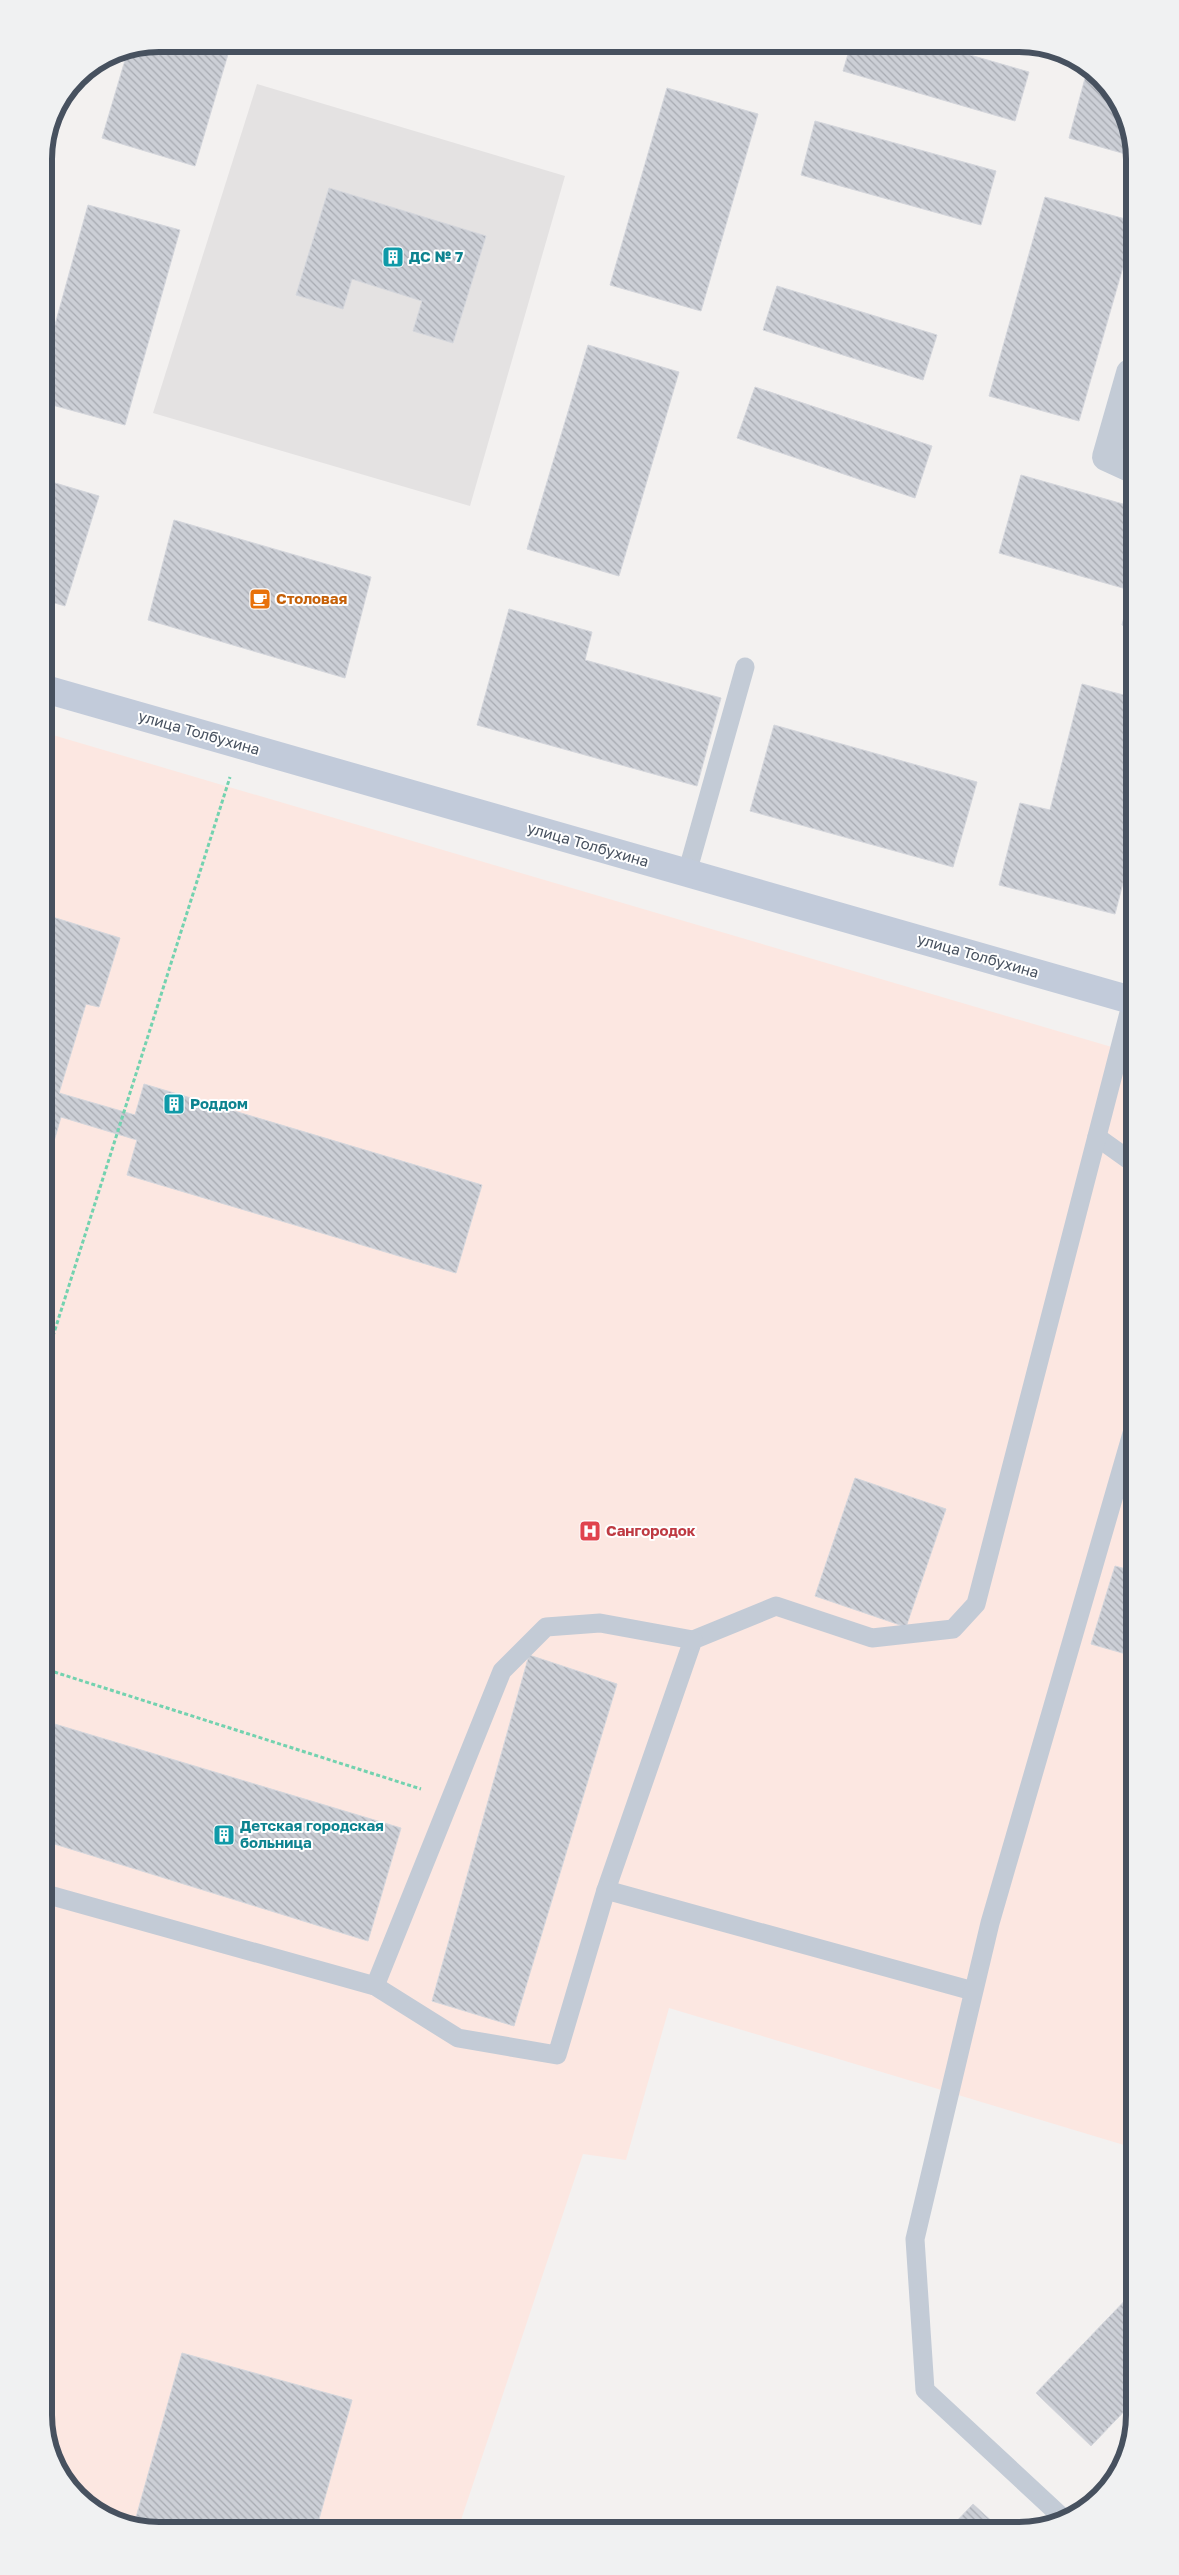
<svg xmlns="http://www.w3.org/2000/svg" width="1179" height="2575" font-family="'Golos Text',sans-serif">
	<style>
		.education { fill: #e4e2e2 }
		.medical { fill: #fce7e1 }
		.building { fill: url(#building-back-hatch); stroke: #d4d6dc }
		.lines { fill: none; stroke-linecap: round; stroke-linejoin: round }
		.path { stroke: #73d2af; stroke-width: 3; stroke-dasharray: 4 2.5; stroke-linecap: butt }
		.lane { stroke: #c3cbd6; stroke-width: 19 }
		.street { stroke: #c3cbd6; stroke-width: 28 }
		.secondary { stroke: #c2cbda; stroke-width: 28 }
		.labels { text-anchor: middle; stroke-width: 4; stroke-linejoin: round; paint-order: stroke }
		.culture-label { font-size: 15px; font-weight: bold; fill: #0d838f; stroke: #fff; text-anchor: start }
		.food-label { font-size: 15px; font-weight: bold; fill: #c56008; stroke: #fff; text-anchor: start }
		.street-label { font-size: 15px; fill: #47515f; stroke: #fff }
		.health-label { font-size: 15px; font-weight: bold; fill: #be3a42; stroke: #fff; text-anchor: start }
		.rim { fill: none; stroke: #47515f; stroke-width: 6 }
	</style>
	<defs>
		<pattern id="building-back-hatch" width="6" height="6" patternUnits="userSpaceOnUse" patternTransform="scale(1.25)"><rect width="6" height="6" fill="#cccfd6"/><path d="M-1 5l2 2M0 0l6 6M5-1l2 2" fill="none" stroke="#a7aab1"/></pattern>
	</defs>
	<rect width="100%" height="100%" fill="#f3f1f0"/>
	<path class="education" d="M 257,84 L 565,176 L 470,506 L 153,413 Z"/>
	<path class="medical" d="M 46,733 L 1132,1053 L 1134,2111 L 1124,2145 L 669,2008 L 626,2160 L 583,2154 L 458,2529 L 152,2531 L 89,2507 L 50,2453 Z"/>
	<g class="building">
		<path d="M 160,44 L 231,44 L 195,166 L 102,138 L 128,50 Z"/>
		<path d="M 548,44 L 564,44 L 563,48 Z"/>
		<path d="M 851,44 L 932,44 L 1029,72 L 1015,121 L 843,71 Z"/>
		<path d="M 1088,67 L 1129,122 L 1129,155 L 1069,138 Z"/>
		<path d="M 667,88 L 758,114 L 701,311 L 610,285 Z"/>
		<path d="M 815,121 L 996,171 L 981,225 L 801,175 Z"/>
		<path d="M 329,188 L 486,236 L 453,343 L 413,331 L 422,301 L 352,279 L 343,309 L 296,295 Z"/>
		<path d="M 1045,197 L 1129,220 L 1129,246 L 1079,421 L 989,396 Z"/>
		<path d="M 88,205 L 180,230 L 125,425 L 45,403 L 45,361 Z"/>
		<path d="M 777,286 L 937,335 L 923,380 L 763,330 Z"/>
		<path d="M 588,345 L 679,372 L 619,576 L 527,549 Z"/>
		<path d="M 755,387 L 932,446 L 915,498 L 737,438 Z"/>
		<path d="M 1021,475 L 1130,506 L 1130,590 L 999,553 Z"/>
		<path d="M 45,480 L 99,496 L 65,606 L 45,600 Z"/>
		<path d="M 174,520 L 371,577 L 345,678 L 148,620 Z"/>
		<path d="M 1130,594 L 1130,627 L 1122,625 Z"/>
		<path d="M 509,609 L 592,632 L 585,660 L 721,698 L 697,786 L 477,725 Z"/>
		<path d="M 1082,684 L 1131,697 L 1131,852 L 1115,914 L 999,885 L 1020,803 L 1050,810 Z"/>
		<path d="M 774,725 L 977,782 L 953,867 L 750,811 Z"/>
		<path d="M 46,915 L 120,938 L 99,1007 L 86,1004 L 59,1093 L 135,1115 L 144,1084 L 482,1185 L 456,1273 L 127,1175 L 137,1140 L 61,1117 L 50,1155 L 47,1154 Z"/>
		<path d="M 855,1478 L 946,1509 L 906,1627 L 815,1596 Z"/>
		<path d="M 1115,1566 L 1133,1571 L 1133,1656 L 1091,1644 Z"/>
		<path d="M 529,1655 L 617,1684 L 514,2026 L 432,2001 Z"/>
		<path d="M 48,1722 L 401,1828 L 368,1941 L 48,1842 Z"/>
		<path d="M 1135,2290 L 1135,2400 L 1091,2446 L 1036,2393 Z"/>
		<path d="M 182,2353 L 352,2400 L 316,2530 L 173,2531 L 135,2521 Z"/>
		<path d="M 973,2504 L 996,2525 L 952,2526 Z"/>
	</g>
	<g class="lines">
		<g class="path">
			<path d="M 47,1355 L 230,777"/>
			<path d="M 48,1670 L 421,1789"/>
		</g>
		<g class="lane">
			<path d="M 687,873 L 745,667"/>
			<path d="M 1097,1137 L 1132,1162"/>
			<path d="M 606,1890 L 693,1640 L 776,1606 L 872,1638 L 953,1629 L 976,1604 L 1131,1005"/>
			<path d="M 49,1895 L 375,1986 L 458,2038 L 557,2055 L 606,1890 L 973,1991"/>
			<path d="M 375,1986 L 502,1671 L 546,1627 L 600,1623 L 693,1640"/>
			<path d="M 1064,2519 L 925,2390 L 915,2239 L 990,1923 L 1133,1430"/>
		</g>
		<path class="street" d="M 1130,373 L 1106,457 L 1130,468"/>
		<path class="secondary" d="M 45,689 L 1131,1000"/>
	</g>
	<defs>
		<g id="building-square" transform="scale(1.125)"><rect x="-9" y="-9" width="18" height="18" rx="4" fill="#0f9aa8" stroke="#fff"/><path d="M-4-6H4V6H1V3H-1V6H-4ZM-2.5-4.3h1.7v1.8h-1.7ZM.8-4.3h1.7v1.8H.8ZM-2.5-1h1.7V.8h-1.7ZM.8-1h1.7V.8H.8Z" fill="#fff"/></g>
		<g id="cafe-square" transform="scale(1.125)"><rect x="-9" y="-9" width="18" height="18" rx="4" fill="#e8710a" stroke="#fff"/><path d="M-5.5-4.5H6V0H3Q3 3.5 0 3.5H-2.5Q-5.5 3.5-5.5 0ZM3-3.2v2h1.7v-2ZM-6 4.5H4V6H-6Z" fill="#fff"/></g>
		<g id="hospital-square" transform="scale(1.125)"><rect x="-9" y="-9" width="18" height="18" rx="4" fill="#e0444e" stroke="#fff"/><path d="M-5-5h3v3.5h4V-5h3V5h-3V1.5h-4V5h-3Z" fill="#fff"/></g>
	</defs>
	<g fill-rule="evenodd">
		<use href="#building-square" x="393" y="257"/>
		<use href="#cafe-square" x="260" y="599"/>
		<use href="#building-square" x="174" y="1104"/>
		<use href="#hospital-square" x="590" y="1531"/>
		<use href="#building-square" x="224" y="1835"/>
	</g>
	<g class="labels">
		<g class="culture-label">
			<text x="409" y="262">ДС № 7</text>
			<text x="190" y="1109">Роддом</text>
			<text x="240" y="1831">Детская городская<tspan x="240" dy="17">больница</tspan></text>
		</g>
		<g class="food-label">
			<text x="276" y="604">Столовая</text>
		</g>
		<g class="street-label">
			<text transform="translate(199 733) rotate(16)" y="5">улица Толбухина</text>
			<text transform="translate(588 845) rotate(16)" y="5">улица Толбухина</text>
			<text transform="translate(978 956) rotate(16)" y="5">улица Толбухина</text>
		</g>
		<g class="health-label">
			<text x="606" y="1536">Сангородок</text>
		</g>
	</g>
	<path d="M0 0H1179V2575H0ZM159 52H1019A107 107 0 0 1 1126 159V2415A107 107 0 0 1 1019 2522H159A107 107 0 0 1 52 2415V159A107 107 0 0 1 159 52Z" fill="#f0f1f2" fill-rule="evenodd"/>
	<path class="rim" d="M159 52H1019A107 107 0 0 1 1126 159V2415A107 107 0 0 1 1019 2522H159A107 107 0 0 1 52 2415V159A107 107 0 0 1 159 52Z"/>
</svg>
